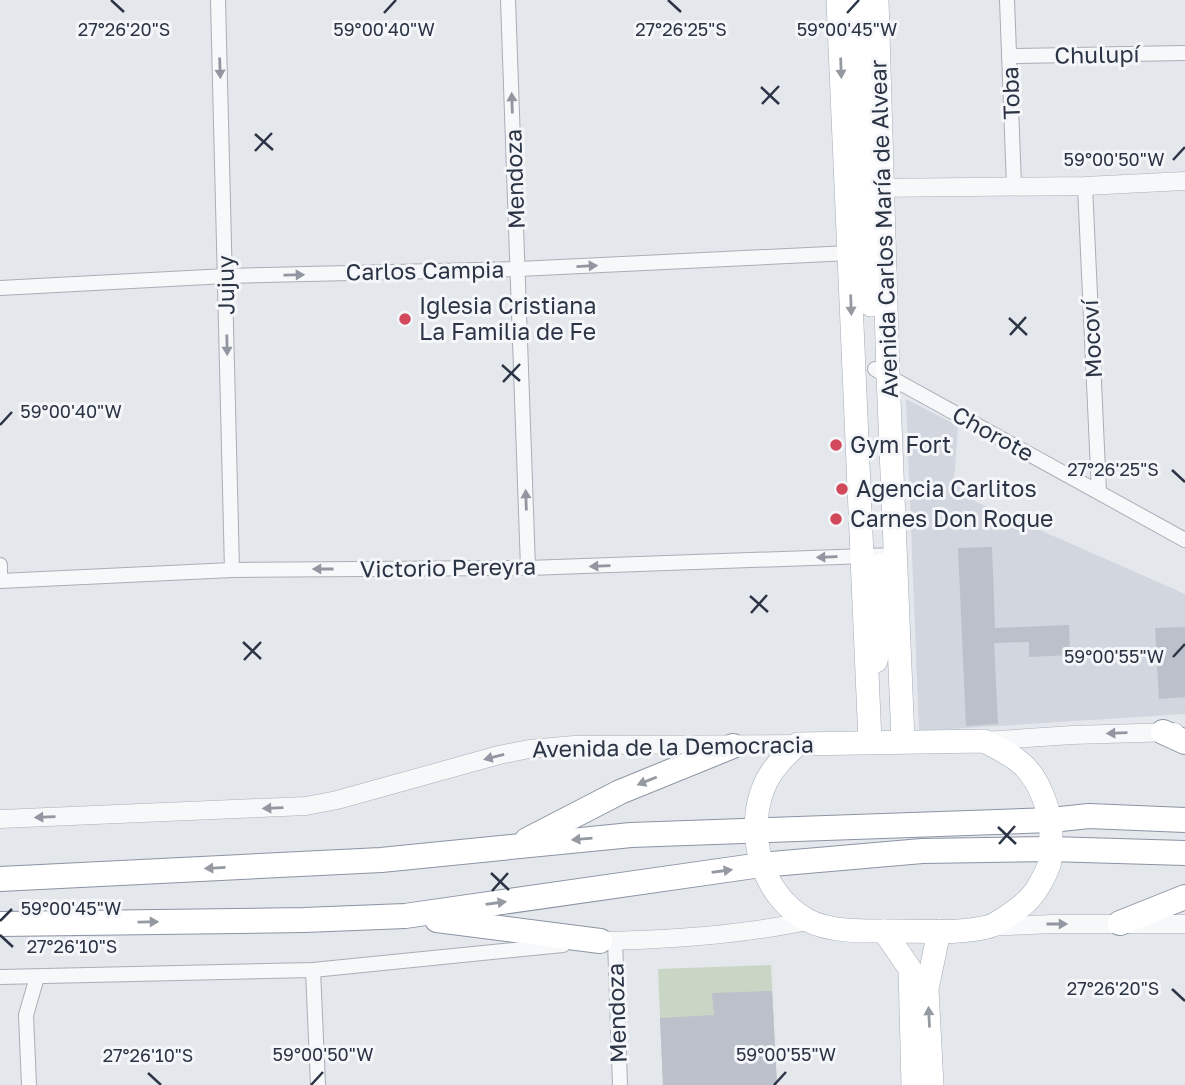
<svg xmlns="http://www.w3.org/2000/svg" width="1185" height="1085" font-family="'Golos Text',sans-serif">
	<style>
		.built { fill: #d2d6de }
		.green { fill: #c9d6c5 }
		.building { fill: #bbc0ca }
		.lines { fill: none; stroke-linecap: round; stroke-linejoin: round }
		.minor-casing { stroke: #a9aeb7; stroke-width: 16 }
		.tertiary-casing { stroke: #a9aeb7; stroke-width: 19 }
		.primary-casing { stroke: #a3abb8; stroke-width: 24 }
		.trunk-casing { stroke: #8b94a3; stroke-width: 26 }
		.minor { stroke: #f7f8fa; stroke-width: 14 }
		.tertiary { stroke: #f7f8fa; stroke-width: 18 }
		.primary { stroke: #fff; stroke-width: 23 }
		.trunk { stroke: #fff; stroke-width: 24 }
		.oneway { fill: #9196a0 }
		.oneway2 { fill: #959aa2 }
		.ticks { fill: none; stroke: #2b3445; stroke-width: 2.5 }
		.poi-dot { fill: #d1495b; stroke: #f4f6f9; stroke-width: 2.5 }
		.labels { text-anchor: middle; stroke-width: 6; stroke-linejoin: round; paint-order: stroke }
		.street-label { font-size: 23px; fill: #2b3445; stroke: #f4f6f9 }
		.poi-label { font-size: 23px; fill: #2b3445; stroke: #f4f6f9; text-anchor: start }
		.ticks-label { font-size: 18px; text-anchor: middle; fill: #2b3445; stroke: #f4f6f9; stroke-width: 6; stroke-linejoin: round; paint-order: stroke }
	</style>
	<rect width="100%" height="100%" fill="#e4e7ec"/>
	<path class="built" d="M 906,399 L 958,426 L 954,482 L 976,502 L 1185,594 L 1185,714 L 919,731 Z"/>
	<path class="green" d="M 771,965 L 777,1085 L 663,1085 L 658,969 Z"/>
	<g class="building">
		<path d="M 992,547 L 995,628 L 1069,625 L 1070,655 L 1029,657 L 1029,642 L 994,643 L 998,724 L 966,726 L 958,548 Z"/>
		<path d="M 1185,627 L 1185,697 L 1159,699 L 1155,628 Z"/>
		<path d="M 772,991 L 777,1085 L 663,1085 L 660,1018 L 714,1015 L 712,993 Z"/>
	</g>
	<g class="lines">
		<g class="minor-casing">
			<g id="minor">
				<path d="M 218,0 L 232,570"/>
				<path d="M 508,0 L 528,568"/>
				<path d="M 1007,0 L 1014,186"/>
				<path d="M 1009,56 L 1185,53"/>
				<path d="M 1085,186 L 1099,492"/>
				<path d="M 0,288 L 226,276 L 519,269 L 849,253"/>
				<path d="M 875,369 L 1185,540"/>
				<path d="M 0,565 L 0,581 L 232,570 L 528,568 L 894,555"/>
				<path d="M 615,941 L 620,1085"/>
				<path d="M 313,970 L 318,1085"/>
				<path d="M 0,977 L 313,970 L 563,945"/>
				<path d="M 29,1085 L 26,1015 L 37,977"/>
			</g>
		</g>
		<g class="tertiary-casing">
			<g id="tertiary">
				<path d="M 870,188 L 1085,186 L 1185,181"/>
				<path d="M 984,741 L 1072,735 L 1175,732"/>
				<path d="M 0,819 L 306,806 L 337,800 L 499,755 L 529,749 L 574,745 L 798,744"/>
				<path d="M 989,927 L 1051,924 L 1185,924"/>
				<path d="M 600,941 C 669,940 740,935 808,921"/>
			</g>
		</g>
		<g class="primary-casing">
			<g id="primary">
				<path d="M 838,0 L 870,742"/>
				<path d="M 859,0 L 871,305"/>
				<path d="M 877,0 L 888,375 L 903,741"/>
				<path d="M 876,661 L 882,629 L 880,566"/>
				<path d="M 984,741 C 1016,757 1033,766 1045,802 C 1049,813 1051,821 1051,833 C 1050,843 1052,856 1049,865 C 1045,876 1036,893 1027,901 C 1020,908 995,926 987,927 C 958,934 925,931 896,931 C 870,931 831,933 807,920 C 760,895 743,827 767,780 C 775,765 786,755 798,744 Z"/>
				<path d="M 884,931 L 910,969 L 913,1085"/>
				<path d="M 932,1085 L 927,989 L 939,931"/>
			</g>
		</g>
		<g class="trunk-casing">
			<g id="trunk">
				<path d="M 1163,732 L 1185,742"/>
				<path d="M 527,840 L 620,792 L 733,746"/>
				<path d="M 0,879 L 381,860 L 631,835 L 1051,820 L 1089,816 L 1185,820"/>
				<path d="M 437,920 L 600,941"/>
				<path d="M 1120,923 L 1185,897"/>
				<path d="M 0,924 L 304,920 L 405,916 L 761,865 L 922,851 L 1050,849 L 1185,853"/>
			</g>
		</g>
		<use href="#minor" class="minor"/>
		<use href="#tertiary" class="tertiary"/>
		<use href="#primary" class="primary"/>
		<use href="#trunk" class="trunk"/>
	</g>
	<defs><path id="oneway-solid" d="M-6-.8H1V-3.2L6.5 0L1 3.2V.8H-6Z" transform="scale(1.75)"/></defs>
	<g class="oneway">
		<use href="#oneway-solid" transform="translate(220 68) rotate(88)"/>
		<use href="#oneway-solid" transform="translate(512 103) rotate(-92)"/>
		<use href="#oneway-solid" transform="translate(587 266) rotate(-3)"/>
		<use href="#oneway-solid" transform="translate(294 275) rotate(-1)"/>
		<use href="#oneway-solid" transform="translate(227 345) rotate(89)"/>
		<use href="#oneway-solid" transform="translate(526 500) rotate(-92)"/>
		<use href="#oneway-solid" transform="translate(827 557) rotate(178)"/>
		<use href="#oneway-solid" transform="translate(600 566) rotate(178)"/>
		<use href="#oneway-solid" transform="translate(323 569) rotate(180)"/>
		<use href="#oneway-solid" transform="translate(1117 733) rotate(178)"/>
		<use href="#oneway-solid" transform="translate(494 757) rotate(166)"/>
		<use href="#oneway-solid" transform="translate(273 808) rotate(178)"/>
		<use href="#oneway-solid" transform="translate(45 817) rotate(178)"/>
		<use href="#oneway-solid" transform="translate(1057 924)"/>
	</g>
	<g class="oneway2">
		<use href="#oneway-solid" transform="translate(841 68) rotate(88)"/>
		<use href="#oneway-solid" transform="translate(851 305) rotate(88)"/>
		<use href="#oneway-solid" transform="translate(647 781) rotate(158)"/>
		<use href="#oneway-solid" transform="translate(582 839) rotate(175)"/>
		<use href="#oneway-solid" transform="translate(215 868) rotate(177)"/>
		<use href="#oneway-solid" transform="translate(722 871) rotate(-8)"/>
		<use href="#oneway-solid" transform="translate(496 903) rotate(-8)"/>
		<use href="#oneway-solid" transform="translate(148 922) rotate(-1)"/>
		<use href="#oneway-solid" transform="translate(929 1017) rotate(-93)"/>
	</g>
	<path class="ticks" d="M 111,0 L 124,12M 668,0 L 681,12M 384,13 L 396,0M 847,13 L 859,0M 761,87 L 779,104M 762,104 L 779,86M 255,134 L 273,150M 255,151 L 272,133M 1173,160 L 1185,147M 1009,318 L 1027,335M 1010,335 L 1026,317M 502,365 L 520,381M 503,382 L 520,364M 0,425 L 12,412M 1172,470 L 1185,482M 750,596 L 768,612M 751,613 L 767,595M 243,642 L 261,659M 1173,657 L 1185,644M 244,660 L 261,642M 998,827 L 1016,844M 999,844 L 1015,826M 491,873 L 509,890M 492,891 L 508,873M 0,921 L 12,909M 0,935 L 13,947M 1172,989 L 1185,1001M 148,1073 L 161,1085M 311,1085 L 323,1072M 774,1085 L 786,1072"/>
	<g class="poi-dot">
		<circle cx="405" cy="319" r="7"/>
		<circle cx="836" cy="445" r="7"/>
		<circle cx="842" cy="489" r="7"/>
		<circle cx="836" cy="519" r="7"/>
	</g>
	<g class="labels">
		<g class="street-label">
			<text transform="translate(1097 55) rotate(-1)" y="8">Chulupí</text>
			<text transform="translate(1011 93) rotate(-92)" y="8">Toba</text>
			<text transform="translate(515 179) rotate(-92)" y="8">Mendoza</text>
			<text transform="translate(884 229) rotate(-92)" y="8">Avenida Carlos María de Alvear</text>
			<text transform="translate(425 271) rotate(-1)" y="8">Carlos Campia</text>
			<text transform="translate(226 285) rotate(-91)" y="8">Jujuy</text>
			<text transform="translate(1092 339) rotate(-93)" y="8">Mocoví</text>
			<text transform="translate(993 434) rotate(29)" y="8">Chorote</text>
			<text transform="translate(448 568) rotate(-1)" y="8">Victorio Pereyra</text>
			<text transform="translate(673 747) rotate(-1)" y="8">Avenida de la Democracia</text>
			<text transform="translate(617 1013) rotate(-92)" y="8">Mendoza</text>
		</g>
		<g class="poi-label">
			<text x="419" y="314">Iglesia Cristiana<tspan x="419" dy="26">La Familia de Fe</tspan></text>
			<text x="850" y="453">Gym Fort</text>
			<text x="856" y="497">Agencia Carlitos</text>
			<text x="850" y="527">Carnes Don Roque</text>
		</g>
	</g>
	<g class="ticks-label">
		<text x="681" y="36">27°26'25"S</text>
		<text x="124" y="36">27°26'20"S</text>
		<text x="384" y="36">59°00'40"W</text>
		<text x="847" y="36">59°00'45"W</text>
		<text x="1114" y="166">59°00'50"W</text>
		<text x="71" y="418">59°00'40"W</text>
		<text x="1113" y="476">27°26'25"S</text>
		<text x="1114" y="663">59°00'55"W</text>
		<text x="71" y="915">59°00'45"W</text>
		<text x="72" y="953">27°26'10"S</text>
		<text x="1113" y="995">27°26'20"S</text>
		<text x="323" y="1061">59°00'50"W</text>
		<text x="786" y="1061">59°00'55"W</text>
		<text x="148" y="1062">27°26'10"S</text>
	</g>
</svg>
